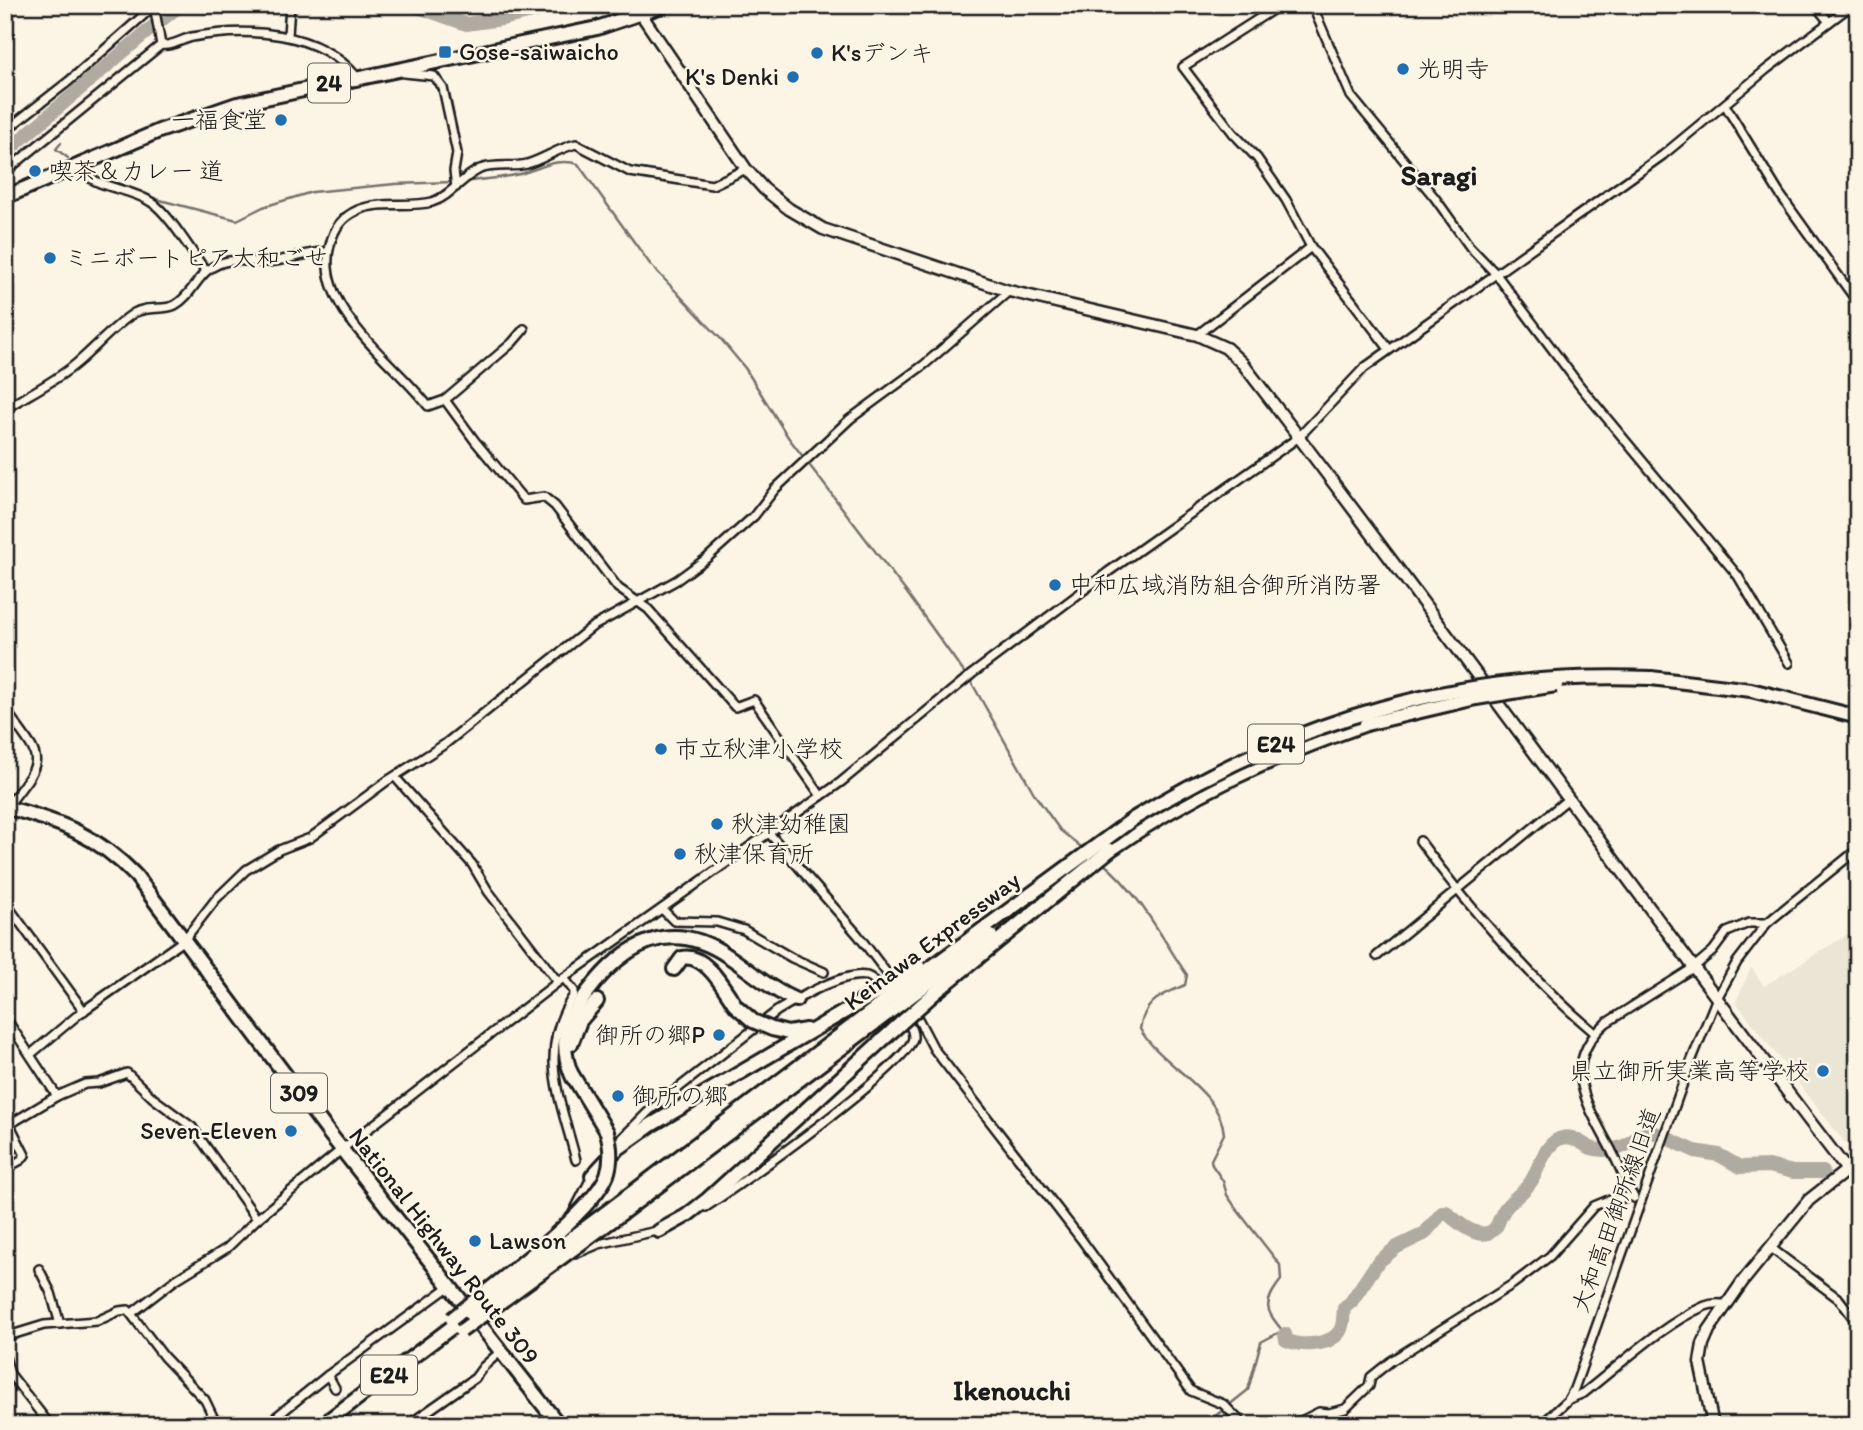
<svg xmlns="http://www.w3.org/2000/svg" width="1863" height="1430" font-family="Itim,'Klee One',sans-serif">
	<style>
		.built { fill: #ebe5d6 }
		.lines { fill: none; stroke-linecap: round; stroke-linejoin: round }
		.stream { stroke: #75726c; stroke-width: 2.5 }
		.river { stroke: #b0aba1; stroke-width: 14 }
		.street-tunnel { stroke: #dad4c7; stroke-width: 7; stroke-dasharray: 7 3.5; stroke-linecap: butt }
		.street-casing { stroke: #1c1c1c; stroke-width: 12 }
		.secondary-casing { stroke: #1c1c1c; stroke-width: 15 }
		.highway-casing { stroke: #1c1c1c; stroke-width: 18 }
		.street { stroke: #fcf5e5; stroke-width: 7 }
		.secondary { stroke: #fcf5e5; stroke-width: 10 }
		.highway { stroke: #fcf5e5; stroke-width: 12 }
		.highway-bridge-casing { stroke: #1c1c1c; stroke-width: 18; stroke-linecap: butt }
		.highway-bridge { stroke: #fcf5e5; stroke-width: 12 }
		.poi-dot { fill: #1f6fb2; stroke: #fcf5e5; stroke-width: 2.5 }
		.labels { text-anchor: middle; stroke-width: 5; stroke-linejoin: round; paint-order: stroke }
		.shield { fill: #fcf5e5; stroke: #5f5d58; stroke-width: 2 }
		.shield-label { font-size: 23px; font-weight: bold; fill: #1c1c1c }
		.poi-label { font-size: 24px; fill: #1c1c1c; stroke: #fcf5e5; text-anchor: start }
		.street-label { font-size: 24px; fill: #1c1c1c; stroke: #fcf5e5 }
		.quarter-label { font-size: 28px; font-weight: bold; fill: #1c1c1c; stroke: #fcf5e5 }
	</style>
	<rect width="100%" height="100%" fill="#fcf5e5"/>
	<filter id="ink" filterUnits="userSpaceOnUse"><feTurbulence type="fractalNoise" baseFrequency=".0143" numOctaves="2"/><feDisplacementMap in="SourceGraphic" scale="14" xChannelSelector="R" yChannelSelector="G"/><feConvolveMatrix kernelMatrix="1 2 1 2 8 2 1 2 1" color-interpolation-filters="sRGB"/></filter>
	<g filter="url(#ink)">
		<path class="built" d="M 1858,928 L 1858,944 L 1855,947 L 1858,950 L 1858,1140 L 1845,1143 L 1736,1002 L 1751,967 L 1764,986 Z"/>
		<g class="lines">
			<g class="stream">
				<path d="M 61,143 L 56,149 L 68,158"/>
				<path d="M 88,172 L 101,179 L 115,182 L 156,199 L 237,220 L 263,207 L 312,192 L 395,184 L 453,182"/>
				<path d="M 466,182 C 484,179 502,178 520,174 C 540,169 557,157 578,164 L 650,264 L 720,338 L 745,368 L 788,437 L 907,593 L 973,685 L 1035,795 L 1060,830 L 1085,850"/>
				<path d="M 1102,862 C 1141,895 1159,934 1187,975 L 1185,985 C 1160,996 1145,1000 1140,1029 C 1159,1064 1221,1090 1224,1134 L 1211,1160 L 1212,1165 L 1223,1181 L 1227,1195 L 1238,1211 L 1280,1265 L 1281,1280 C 1261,1306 1266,1310 1285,1334"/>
				<path d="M 1204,1425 L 1248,1390 L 1261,1342 L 1278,1333 L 1285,1334"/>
			</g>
			<g class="river">
				<path d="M 412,5 L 466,24 L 502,19 L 563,5"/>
				<path d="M 5,153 L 143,35 L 180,5"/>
				<path d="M 1285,1334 L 1286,1340 C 1301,1347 1330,1346 1340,1331 C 1344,1324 1343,1315 1344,1308 L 1351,1302 L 1378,1262 L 1397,1247 L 1424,1234 L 1442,1213 L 1446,1212 C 1457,1222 1482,1245 1496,1227 C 1499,1222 1500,1217 1503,1212 C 1509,1200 1524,1194 1532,1180 C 1538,1169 1545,1146 1557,1140 C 1571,1132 1579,1143 1591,1148 C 1599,1151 1610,1150 1618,1148 C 1631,1146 1638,1132 1651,1131 L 1695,1151 L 1719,1155 L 1740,1167 L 1769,1166 L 1793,1172 L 1823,1172"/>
			</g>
			<path class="street-tunnel" d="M 335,1388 L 361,1425"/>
			<g class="street-casing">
				<g id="street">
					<path d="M 154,5 L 161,45"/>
					<path d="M 1280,5 L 1183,67 L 1233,133 L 1257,158 L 1286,200 L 1311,247 L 1389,349"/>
					<path d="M 1312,5 L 1351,96 L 1435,198 L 1470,247 L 1496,274 L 1580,386 L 1738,576 L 1789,663"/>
					<path d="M 1815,5 L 1829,22"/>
					<path d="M 288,35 L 290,5"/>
					<path d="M 404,73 L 434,76 L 443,88 L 457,153 L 454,171 L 456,187"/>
					<path d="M 1725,105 L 1779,193 L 1858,303"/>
					<path d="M 5,131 L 69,81 L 154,6"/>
					<path d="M 77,166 C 93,189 129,187 151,202 C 168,212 192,253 206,271"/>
					<path d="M 5,172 L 161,45 C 172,47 182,39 192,37 C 248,27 318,30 357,77"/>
					<path d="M 524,329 L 512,343 L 445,400 L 428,406 C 395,362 313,308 330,245 C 334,228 342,217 358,210 C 382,200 408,208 432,202 C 451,196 462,177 480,169 C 496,163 512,168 527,164 C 544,159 559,148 576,144 L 630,172 L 712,185 L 746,169"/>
					<path d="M 1197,335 L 1311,247"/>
					<path d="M 445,400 L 475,441 L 524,500 L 544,497 L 555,506 L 618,588 L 648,609 L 735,707 L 754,700 L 821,796"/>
					<path d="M 5,409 C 29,394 56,381 77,363 C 95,348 116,324 134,313 C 147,305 164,311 175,305 C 190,297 196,279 208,270 C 232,252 250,266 275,261 C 292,259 310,251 328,252"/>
					<path d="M 5,709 C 43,763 48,754 6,808"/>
					<path d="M 395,777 L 472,864 L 488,891 L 558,982"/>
					<path d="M 768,832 L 858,935 L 895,984"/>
					<path d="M 1420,841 C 1468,907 1532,980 1595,1033"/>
					<path d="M 5,902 L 84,1011"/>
					<path d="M 662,909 L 674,921 L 717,922 L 744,930 L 792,958 L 824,972"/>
					<path d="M 1377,956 L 1568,799"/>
					<path d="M 564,978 L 574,991 L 574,995 C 536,1051 561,1100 576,1160"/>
					<path d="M 914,1011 L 934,1049 L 1081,1239 L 1191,1391 L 1223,1404 L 1244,1425"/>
					<path d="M 5,1017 L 57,1096"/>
					<path d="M 31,1054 L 79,1014 L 184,940 L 216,899 L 246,870 L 279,850 L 310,838 L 387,781 L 445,744 L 592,627 L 677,580 L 707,558 L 754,516 L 775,489 L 850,419 L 925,364 L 1009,291"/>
					<path d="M 5,1127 L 57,1096 L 85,1084 L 99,1083 L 127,1073 L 153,1098 L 192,1127 L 257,1219"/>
					<path d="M 610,1150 L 649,1111 L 777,1011 C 797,999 843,971 867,976 C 874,978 879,985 883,991"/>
					<path d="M 5,1169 L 21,1160 L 25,1155 L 10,1125"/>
					<path d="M 1634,1198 C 1625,1181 1618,1162 1608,1144 C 1585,1101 1561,1063 1606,1023 L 1693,968 L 1713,951 L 1727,932 L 1749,923 L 1767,923"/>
					<path d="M 706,1207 C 737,1187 909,1065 913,1038 C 914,1026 901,1015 895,1006"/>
					<path d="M 573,1213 L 593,1174"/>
					<path d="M 1771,1248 L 1839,1299 L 1858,1324"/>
					<path d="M 575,1254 L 599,1244 L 661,1230"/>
					<path d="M 39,1269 L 51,1293 L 60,1324"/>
					<path d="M 132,1313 L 175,1280 L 227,1248 L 257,1219 L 341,1150 L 558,982 L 841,782 L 972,674 L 1108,572 L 1299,437 L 1364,368 L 1663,155 L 1767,69 L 1852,5"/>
					<path d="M 5,1337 L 44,1325 L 97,1321 L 119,1311 L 128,1310 L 164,1357 L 205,1400 L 217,1425"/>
					<path d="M 5,1357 L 10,1374 L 50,1425"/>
					<path d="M 328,1375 L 335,1388"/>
					<path d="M 1569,1399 L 1584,1393 C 1621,1364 1663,1324 1705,1306 C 1713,1303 1719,1303 1727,1305"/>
					<path d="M 266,1425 L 328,1375 L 450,1286"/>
					<path d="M 408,1425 L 475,1378 L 483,1367 L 501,1351"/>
					<path d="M 1293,1425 L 1319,1412 L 1329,1413 L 1345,1409 L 1369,1386 L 1371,1377 L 1391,1361 L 1513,1284 L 1550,1256 L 1594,1206 L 1606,1201 L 1633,1196"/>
					<path d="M 1541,1425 L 1568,1400 L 1574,1389 L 1688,1069 L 1716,1000 L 1737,962 L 1767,923 L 1858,849"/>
				</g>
			</g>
			<g class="secondary-casing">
				<g id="secondary">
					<path d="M 641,14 L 746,169 L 764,189 L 789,209 L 823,229 L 1009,291 L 1197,335 L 1226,348 L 1243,364 C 1448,630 1642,904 1847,1170"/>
					<path d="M 1713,1425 L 1700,1362 L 1703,1344 L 1709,1330 L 1743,1281 L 1809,1200 L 1847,1170 L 1858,1164"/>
				</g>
			</g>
			<g class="highway-casing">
				<g id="highway">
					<path d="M 5,197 L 159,131 L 237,104 L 597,28 L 665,5"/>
					<path d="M 1651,678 L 1751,690 L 1858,717"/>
					<path d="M 5,807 C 59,821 97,835 136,876 L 329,1133 L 559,1425"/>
					<path d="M 1110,850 C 1189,794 1275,756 1366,724"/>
					<path d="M 674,969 L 682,958 C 706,953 724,989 736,1006"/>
					<path d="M 772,1029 L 788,1033 L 806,1030"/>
					<path d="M 571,1044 L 580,1021 L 597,1001"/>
					<path d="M 571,1073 L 607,1132"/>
					<path d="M 573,1078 C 558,1044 565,1022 587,993 C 624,943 671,917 728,956 C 751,971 771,990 796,1000"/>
					<path d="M 592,1176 L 616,1150 L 651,1125 L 878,992"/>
					<path d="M 604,1214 L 884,1002"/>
					<path d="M 610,1222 L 891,1011"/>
					<path d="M 659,1231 L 686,1216 L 708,1199 L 901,1023"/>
					<path d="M 322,1425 L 456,1324"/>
				</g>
			</g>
			<use href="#street" class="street"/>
			<use href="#secondary" class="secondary"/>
			<use href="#highway" class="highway"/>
			<g class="highway-bridge-casing">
				<g id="highway-bridge">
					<path d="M 1366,724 L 1476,698 L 1556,685"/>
					<path d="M 878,992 L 919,967"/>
					<path d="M 884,1002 L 1133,819 C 1296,719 1459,670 1651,678"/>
					<path d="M 736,1006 L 753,1021 L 772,1029"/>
					<path d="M 891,1011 L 991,936"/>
					<path d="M 901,1023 L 937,991 L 1110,850"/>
					<path d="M 470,1314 L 604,1214"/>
					<path d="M 452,1319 C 488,1289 591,1215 607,1175 C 612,1161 611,1147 607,1132"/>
					<path d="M 461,1331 L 610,1222"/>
				</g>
			</g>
			<use href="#highway-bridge" class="highway-bridge"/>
		</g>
	</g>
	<g class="poi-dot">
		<rect x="438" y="45" width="14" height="14" rx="3.5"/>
		<circle cx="817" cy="53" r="7"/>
		<circle cx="1403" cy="69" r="7"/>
		<circle cx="793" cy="77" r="7"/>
		<circle cx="281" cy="120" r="7"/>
		<circle cx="35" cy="171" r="7"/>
		<circle cx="50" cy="258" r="7"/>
		<circle cx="1055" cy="585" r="7"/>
		<circle cx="661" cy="749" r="7"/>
		<circle cx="717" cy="824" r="7"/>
		<circle cx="680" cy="854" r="7"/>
		<circle cx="719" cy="1035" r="7"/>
		<circle cx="1823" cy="1071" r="7"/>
		<circle cx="618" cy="1096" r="7"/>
		<circle cx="291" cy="1131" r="7"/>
		<circle cx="475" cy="1241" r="7"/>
	</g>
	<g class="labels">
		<g class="shield">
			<rect x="308" y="63.5" width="42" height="39" rx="5"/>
			<rect x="1248" y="724.5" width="56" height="39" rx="5"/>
			<rect x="271" y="1073.5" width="56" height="39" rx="5"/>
			<rect x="361" y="1355.5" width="56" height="39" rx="5"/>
		</g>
		<g class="shield-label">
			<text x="329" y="91">24</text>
			<text x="1276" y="752">E24</text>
			<text x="299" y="1101">309</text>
			<text x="389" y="1383">E24</text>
		</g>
		<g class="poi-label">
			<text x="459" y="60">Gose-saiwaicho</text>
			<text x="831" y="61">K'sデンキ</text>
			<text x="1417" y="77">光明寺</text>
			<text x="779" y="85" text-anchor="end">K's Denki</text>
			<text x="267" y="128" text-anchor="end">一福食堂</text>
			<text x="49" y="179">喫茶＆カレー 道</text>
			<text x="64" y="266">ミニボートピア大和ごせ</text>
			<text x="1069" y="593">中和広域消防組合御所消防署</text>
			<text x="675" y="757">市立秋津小学校</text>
			<text x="731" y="832">秋津幼稚園</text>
			<text x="694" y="862">秋津保育所</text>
			<text x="705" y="1043" text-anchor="end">御所の郷P</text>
			<text x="1809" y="1079" text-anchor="end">県立御所実業高等学校</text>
			<text x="632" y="1104">御所の郷</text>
			<text x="277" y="1139" text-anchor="end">Seven-Eleven</text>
			<text x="489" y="1249">Lawson</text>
		</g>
		<g class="street-label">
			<text transform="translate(932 941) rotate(-37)" y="8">Keinawa Expressway</text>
			<text transform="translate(1616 1210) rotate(-70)" y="8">大和高田御所線旧道</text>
			<text transform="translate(444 1246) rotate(52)" y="8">National Highway Route 309</text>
		</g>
		<g class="quarter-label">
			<text x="1439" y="185">Saragi</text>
			<text x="1012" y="1400">Ikenouchi</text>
		</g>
	</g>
	<rect width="1863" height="1430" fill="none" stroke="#fcf5e5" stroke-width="28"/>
	<rect x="14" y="14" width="1835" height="1402" fill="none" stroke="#1c1c1c" stroke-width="2.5" filter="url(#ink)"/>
</svg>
